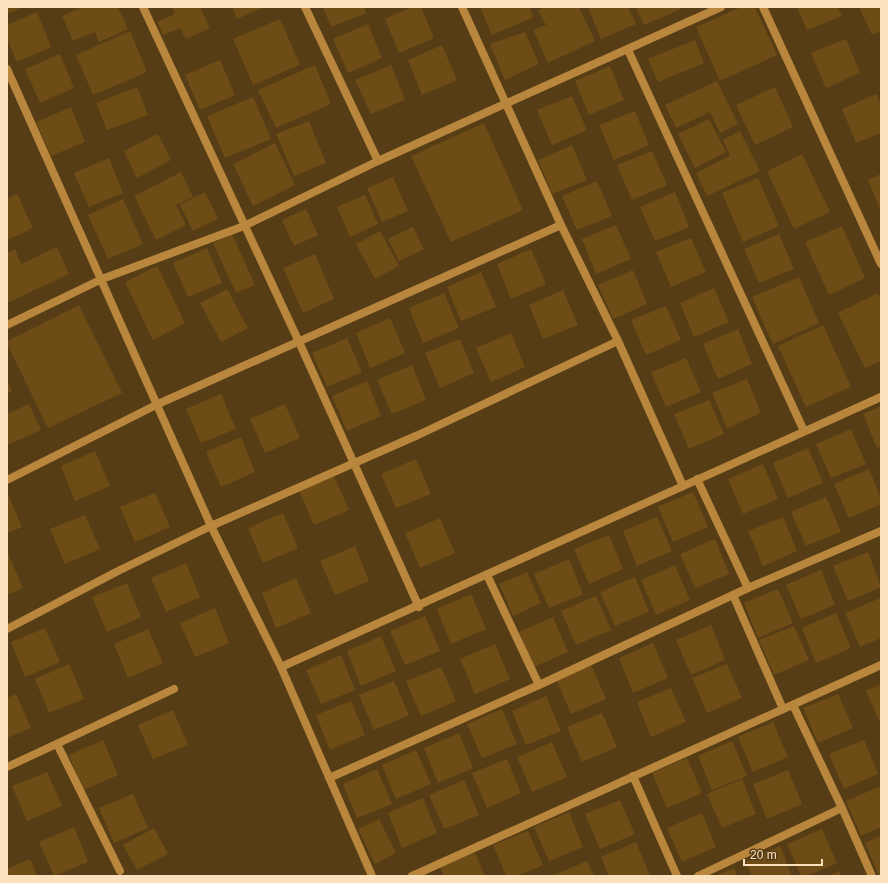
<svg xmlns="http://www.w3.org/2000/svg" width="888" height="883" font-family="Helvetica,sans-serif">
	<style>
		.building { fill: #6e4c16 }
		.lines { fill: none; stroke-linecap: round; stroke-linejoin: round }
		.minor { stroke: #b8863c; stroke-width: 8 }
	</style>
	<rect width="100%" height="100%" fill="#573d15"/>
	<g class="building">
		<path d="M 7,7 L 23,7 L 7,14 Z"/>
		<path d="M 82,7 L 118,7 L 128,29 L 99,42 L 95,32 L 73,41 L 62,16 Z"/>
		<path d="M 172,7 L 200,7 L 210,28 L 186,39 L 180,28 L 163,35 L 157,22 L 175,14 Z"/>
		<path d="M 232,7 L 265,7 L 237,19 Z"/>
		<path d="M 323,7 L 364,7 L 366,13 L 331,27 Z"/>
		<path d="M 412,7 L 421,7 L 434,38 L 399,53 L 385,19 Z"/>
		<path d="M 480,7 L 529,7 L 534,17 L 492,35 Z"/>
		<path d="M 545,7 L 579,7 L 595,41 L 548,63 L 533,30 L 546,25 L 538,10 Z"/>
		<path d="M 588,7 L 628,7 L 636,24 L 601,39 Z"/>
		<path d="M 636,7 L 680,7 L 681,9 L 644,25 Z"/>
		<path d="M 741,7 L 755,7 L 777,55 L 720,81 L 696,27 Z"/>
		<path d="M 797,7 L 838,7 L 842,16 L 807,30 Z"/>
		<path d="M 859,7 L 881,7 L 881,31 L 872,35 Z"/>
		<path d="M 37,12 L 51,47 L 17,62 L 7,39 L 7,25 Z"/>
		<path d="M 280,19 L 300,65 L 253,85 L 233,39 Z"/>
		<path d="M 368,24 L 382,58 L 348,73 L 333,39 Z"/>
		<path d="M 130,31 L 147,72 L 93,95 L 76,55 Z"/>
		<path d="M 525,32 L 539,64 L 505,80 L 490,44 Z"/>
		<path d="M 846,39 L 860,73 L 826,88 L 811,53 Z"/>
		<path d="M 695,40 L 704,63 L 658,82 L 648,59 Z"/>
		<path d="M 442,45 L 457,80 L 422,95 L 408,60 Z"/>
		<path d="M 60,54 L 74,88 L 40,103 L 25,69 Z"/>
		<path d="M 220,60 L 235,95 L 200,110 L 185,75 Z"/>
		<path d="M 315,65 L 331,104 L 276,128 L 258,90 Z"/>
		<path d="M 391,65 L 405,100 L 371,114 L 355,80 Z"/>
		<path d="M 610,66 L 624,100 L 589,115 L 575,81 Z"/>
		<path d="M 717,81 L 738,124 L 720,133 L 710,112 L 676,128 L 665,105 Z"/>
		<path d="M 137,87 L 148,115 L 107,130 L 96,103 Z"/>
		<path d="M 775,87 L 793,127 L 755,145 L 736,105 Z"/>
		<path d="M 876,94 L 881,105 L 881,133 L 856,143 L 842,109 Z"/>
		<path d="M 572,96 L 587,130 L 552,145 L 537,110 Z"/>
		<path d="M 253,97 L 271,139 L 225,158 L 207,116 Z"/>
		<path d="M 71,107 L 85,142 L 51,156 L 36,122 Z"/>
		<path d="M 635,111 L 649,145 L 614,160 L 599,125 Z"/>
		<path d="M 709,119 L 726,152 L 695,168 L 678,134 Z"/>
		<path d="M 309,121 L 326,163 L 294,176 L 276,134 Z"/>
		<path d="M 484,123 L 523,210 L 451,242 L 411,156 Z"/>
		<path d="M 740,131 L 760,171 L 707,196 L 696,173 L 730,156 L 723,140 Z"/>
		<path d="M 158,134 L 171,160 L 137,178 L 124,151 Z"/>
		<path d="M 275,143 L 295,185 L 253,206 L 233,164 Z"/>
		<path d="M 572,145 L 587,180 L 552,194 L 538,160 Z"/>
		<path d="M 652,151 L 667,185 L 632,200 L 617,165 Z"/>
		<path d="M 802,154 L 830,212 L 794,229 L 767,171 Z"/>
		<path d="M 109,158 L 123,193 L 89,207 L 74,173 Z"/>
		<path d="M 181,172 L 193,197 L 176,205 L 186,225 L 156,240 L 134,196 Z"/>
		<path d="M 881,174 L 881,211 L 868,180 Z"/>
		<path d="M 393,177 L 408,211 L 382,222 L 367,188 Z"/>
		<path d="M 758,178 L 779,226 L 743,242 L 722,193 Z"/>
		<path d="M 597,181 L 612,216 L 577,230 L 562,196 Z"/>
		<path d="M 205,192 L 218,219 L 193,231 L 180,205 Z"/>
		<path d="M 675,192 L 689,227 L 655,241 L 640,207 Z"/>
		<path d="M 17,194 L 33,228 L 7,240 L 7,199 Z"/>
		<path d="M 365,195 L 378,224 L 350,237 L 337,207 Z"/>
		<path d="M 123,199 L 143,244 L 108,259 L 88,215 Z"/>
		<path d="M 306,209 L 318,235 L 294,246 L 282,220 Z"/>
		<path d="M 616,225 L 631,259 L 596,274 L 582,239 Z"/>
		<path d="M 842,226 L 865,278 L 829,295 L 805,242 Z"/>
		<path d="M 413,227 L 424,249 L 399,261 L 388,239 Z"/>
		<path d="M 380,231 L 399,266 L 375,279 L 356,244 Z"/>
		<path d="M 232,234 L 255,285 L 236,293 L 213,243 Z"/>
		<path d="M 779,234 L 794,269 L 759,283 L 744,249 Z"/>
		<path d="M 691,238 L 706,272 L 671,287 L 656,252 Z"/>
		<path d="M 57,247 L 69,274 L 7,303 L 7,253 L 15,249 L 21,264 Z"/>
		<path d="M 207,248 L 222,283 L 188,297 L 173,263 Z"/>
		<path d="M 531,249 L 546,284 L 511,299 L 497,264 Z"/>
		<path d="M 315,254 L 334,299 L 303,313 L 283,268 Z"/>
		<path d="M 157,266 L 185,323 L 153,340 L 125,282 Z"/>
		<path d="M 633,270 L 647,304 L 613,319 L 598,285 Z"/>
		<path d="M 481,272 L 496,307 L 461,321 L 447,287 Z"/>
		<path d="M 799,277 L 819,323 L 773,344 L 752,297 Z"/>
		<path d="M 714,288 L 729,322 L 694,337 L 680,303 Z"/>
		<path d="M 227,289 L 248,328 L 221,342 L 200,303 Z"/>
		<path d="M 563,290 L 578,325 L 543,339 L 529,305 Z"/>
		<path d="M 444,293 L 459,328 L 423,343 L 409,308 Z"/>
		<path d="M 878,293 L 881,299 L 881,361 L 865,368 L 838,313 Z"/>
		<path d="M 79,305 L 122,393 L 48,428 L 7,344 L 7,341 Z"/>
		<path d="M 666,306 L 681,340 L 646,355 L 631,320 Z"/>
		<path d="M 390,318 L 405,353 L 370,368 L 356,333 Z"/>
		<path d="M 823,325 L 851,387 L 806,407 L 778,346 Z"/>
		<path d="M 738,329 L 752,364 L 718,379 L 703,344 Z"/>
		<path d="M 511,333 L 525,367 L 491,382 L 476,348 Z"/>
		<path d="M 347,338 L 362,372 L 327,387 L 312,353 Z"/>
		<path d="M 460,339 L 474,373 L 440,388 L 425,353 Z"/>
		<path d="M 686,358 L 701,392 L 666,407 L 651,372 Z"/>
		<path d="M 412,365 L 426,400 L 392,414 L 377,380 Z"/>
		<path d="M 7,379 L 12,391 L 7,394 Z"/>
		<path d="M 747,379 L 761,413 L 727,428 L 712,393 Z"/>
		<path d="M 367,381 L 381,416 L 347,431 L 332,396 Z"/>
		<path d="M 221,394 L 236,429 L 201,443 L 186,409 Z"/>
		<path d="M 709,400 L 724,434 L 689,449 L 674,414 Z"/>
		<path d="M 29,404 L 41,430 L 7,445 L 7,414 Z"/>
		<path d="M 285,404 L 300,438 L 265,453 L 250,419 Z"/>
		<path d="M 881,406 L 881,446 L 877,448 L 863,414 Z"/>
		<path d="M 851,429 L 866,464 L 831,478 L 816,444 Z"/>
		<path d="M 241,437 L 255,472 L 221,487 L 206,452 Z"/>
		<path d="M 808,448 L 823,483 L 788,498 L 773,463 Z"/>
		<path d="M 95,451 L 110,486 L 75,501 L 61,466 Z"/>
		<path d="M 416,459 L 431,494 L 396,508 L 381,474 Z"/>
		<path d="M 763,464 L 778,499 L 743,514 L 728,479 Z"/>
		<path d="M 869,469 L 881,498 L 881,504 L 849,518 L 834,484 Z"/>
		<path d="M 334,476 L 349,510 L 314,525 L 299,491 Z"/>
		<path d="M 7,492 L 22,527 L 7,533 Z"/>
		<path d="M 693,492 L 708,527 L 673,542 L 658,507 Z"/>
		<path d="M 155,493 L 170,527 L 135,542 L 120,507 Z"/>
		<path d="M 826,497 L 841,532 L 806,546 L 791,512 Z"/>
		<path d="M 283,513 L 298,548 L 263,563 L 248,528 Z"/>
		<path d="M 85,515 L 100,549 L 65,564 L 50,529 Z"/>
		<path d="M 657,517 L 672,551 L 637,566 L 623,531 Z"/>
		<path d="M 783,517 L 797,551 L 763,566 L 748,531 Z"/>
		<path d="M 440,518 L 455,553 L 420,568 L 405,533 Z"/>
		<path d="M 609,535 L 623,569 L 589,584 L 574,549 Z"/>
		<path d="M 715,539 L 729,574 L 695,588 L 680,554 Z"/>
		<path d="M 355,546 L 369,581 L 335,595 L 320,561 Z"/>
		<path d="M 7,551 L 23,588 L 7,595 Z"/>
		<path d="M 868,552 L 881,587 L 848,601 L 833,566 Z"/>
		<path d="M 569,559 L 583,594 L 549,608 L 534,574 Z"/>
		<path d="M 186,563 L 200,597 L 166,612 L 151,578 Z"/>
		<path d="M 675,565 L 690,600 L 656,615 L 641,580 Z"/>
		<path d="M 821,570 L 835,605 L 801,619 L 786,585 Z"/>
		<path d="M 527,572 L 541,603 L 513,616 L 499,584 Z"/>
		<path d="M 635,577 L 649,612 L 615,626 L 600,592 Z"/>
		<path d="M 296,578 L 311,613 L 276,628 L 262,593 Z"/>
		<path d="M 127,583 L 141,617 L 107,632 L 92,597 Z"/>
		<path d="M 778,589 L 793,623 L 758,638 L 744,603 Z"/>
		<path d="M 471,594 L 486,629 L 451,644 L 437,609 Z"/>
		<path d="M 596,596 L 611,630 L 576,645 L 561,611 Z"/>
		<path d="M 880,598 L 881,638 L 860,647 L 845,613 Z"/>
		<path d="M 215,608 L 229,643 L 195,657 L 180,623 Z"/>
		<path d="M 836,613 L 851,648 L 816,663 L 802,628 Z"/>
		<path d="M 425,616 L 440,651 L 405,665 L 390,631 Z"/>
		<path d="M 553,617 L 568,652 L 534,667 L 519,632 Z"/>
		<path d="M 711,625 L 725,660 L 691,675 L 676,640 Z"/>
		<path d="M 794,626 L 809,660 L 774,675 L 759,640 Z"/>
		<path d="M 45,628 L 60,662 L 25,677 L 11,642 Z"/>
		<path d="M 148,629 L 163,663 L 128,678 L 114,644 Z"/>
		<path d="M 381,636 L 396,671 L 361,686 L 347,651 Z"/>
		<path d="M 653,643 L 668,678 L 633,693 L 619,658 Z"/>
		<path d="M 495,644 L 510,679 L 475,694 L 460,659 Z"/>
		<path d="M 341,655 L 355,690 L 321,704 L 306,670 Z"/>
		<path d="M 69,664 L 84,699 L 49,713 L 35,679 Z"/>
		<path d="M 727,664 L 742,698 L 707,713 L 692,678 Z"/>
		<path d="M 591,665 L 606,699 L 571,714 L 556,679 Z"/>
		<path d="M 441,667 L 456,701 L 421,716 L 406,681 Z"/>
		<path d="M 394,681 L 409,715 L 374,730 L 359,695 Z"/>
		<path d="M 881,684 L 881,725 L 866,691 Z"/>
		<path d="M 671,688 L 686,722 L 651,737 L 637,702 Z"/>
		<path d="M 16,694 L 31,728 L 7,738 L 7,698 Z"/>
		<path d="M 838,694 L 853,728 L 818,743 L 803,708 Z"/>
		<path d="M 546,696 L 561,731 L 526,745 L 512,711 Z"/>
		<path d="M 351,701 L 365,735 L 330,750 L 316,715 Z"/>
		<path d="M 502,709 L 517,744 L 482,758 L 467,724 Z"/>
		<path d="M 173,710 L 188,745 L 153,759 L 138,725 Z"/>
		<path d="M 602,713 L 617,747 L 582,762 L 567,727 Z"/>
		<path d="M 773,722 L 788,757 L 753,772 L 738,737 Z"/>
		<path d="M 459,733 L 473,768 L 438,783 L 424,748 Z"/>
		<path d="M 103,740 L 118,775 L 83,790 L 69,755 Z"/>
		<path d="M 864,740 L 878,774 L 844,789 L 829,754 Z"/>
		<path d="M 732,741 L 747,776 L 712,790 L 698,756 Z"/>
		<path d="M 552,742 L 567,777 L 532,792 L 517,757 Z"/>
		<path d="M 416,750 L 431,784 L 396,799 L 382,765 Z"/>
		<path d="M 687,758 L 702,793 L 667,808 L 652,773 Z"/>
		<path d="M 507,759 L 521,793 L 487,808 L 472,773 Z"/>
		<path d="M 377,769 L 392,804 L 357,818 L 343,784 Z"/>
		<path d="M 788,770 L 802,804 L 767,819 L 753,784 Z"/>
		<path d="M 47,772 L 62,806 L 27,821 L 12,786 Z"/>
		<path d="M 742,779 L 756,814 L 722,828 L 707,794 Z"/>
		<path d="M 464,780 L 479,815 L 444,829 L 429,795 Z"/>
		<path d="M 881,786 L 881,827 L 861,836 L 846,801 Z"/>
		<path d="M 133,794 L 148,828 L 114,843 L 99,808 Z"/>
		<path d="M 423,798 L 437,833 L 402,848 L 388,813 Z"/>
		<path d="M 620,800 L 635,834 L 600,849 L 585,814 Z"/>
		<path d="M 569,812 L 583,847 L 549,861 L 534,827 Z"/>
		<path d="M 702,813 L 716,847 L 682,862 L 667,828 Z"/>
		<path d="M 379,819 L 396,853 L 375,864 L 358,829 Z"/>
		<path d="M 74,827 L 88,862 L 54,876 L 39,842 Z"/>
		<path d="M 154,828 L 168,854 L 137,870 L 123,845 Z"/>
		<path d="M 822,829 L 837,863 L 807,876 L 801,876 L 787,844 Z"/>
		<path d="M 528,831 L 543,865 L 517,876 L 506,876 L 493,845 Z"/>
		<path d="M 881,836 L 881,876 L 879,876 L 865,843 Z"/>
		<path d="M 636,842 L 650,876 L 609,876 L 601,857 Z"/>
		<path d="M 780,846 L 792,876 L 752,876 L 745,861 Z"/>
		<path d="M 475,853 L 485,876 L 444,876 L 440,867 Z"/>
		<path d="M 30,859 L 37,876 L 7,876 L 7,869 Z"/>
		<path d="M 587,861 L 594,876 L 551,876 Z"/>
		<path d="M 734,868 L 737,876 L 715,876 Z"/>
		<path d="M 839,871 L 841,876 L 828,876 Z"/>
	</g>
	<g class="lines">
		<g class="minor">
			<path d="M 143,7 L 299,342 L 419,607"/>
			<path d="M 305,7 L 378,161"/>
			<path d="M 462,7 L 561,225 L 618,341 L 683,486"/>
			<path d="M 763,7 L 881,264"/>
			<path d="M 628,50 L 804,431"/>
			<path d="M 7,69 L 211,526 L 281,667"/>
			<path d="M 7,325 L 102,279 L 244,226 L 378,161 L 721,7"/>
			<path d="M 697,479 L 748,588"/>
			<path d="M 7,480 L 158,404 L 561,225"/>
			<path d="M 487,575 L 539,685"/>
			<path d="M 733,595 L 783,709"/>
			<path d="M 7,629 L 120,570 L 211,526 L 418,435 L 618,341"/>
			<path d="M 793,705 L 842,808 L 872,876"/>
			<path d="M 57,744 L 120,871"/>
			<path d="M 7,767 L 174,689"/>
			<path d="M 633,776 L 677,876"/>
			<path d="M 329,778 L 539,685 L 748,588 L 881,531"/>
			<path d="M 372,876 L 281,667 L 881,397"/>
			<path d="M 412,876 L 881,665"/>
			<path d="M 698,876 L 842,808"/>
		</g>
	</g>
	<rect width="888" height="883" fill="none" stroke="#fce1be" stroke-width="16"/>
	<path d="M744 859v6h78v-6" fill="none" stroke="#fce1be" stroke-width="2"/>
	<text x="750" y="859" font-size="12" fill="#fce1be" stroke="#573d15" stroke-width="3" paint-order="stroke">20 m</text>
</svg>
